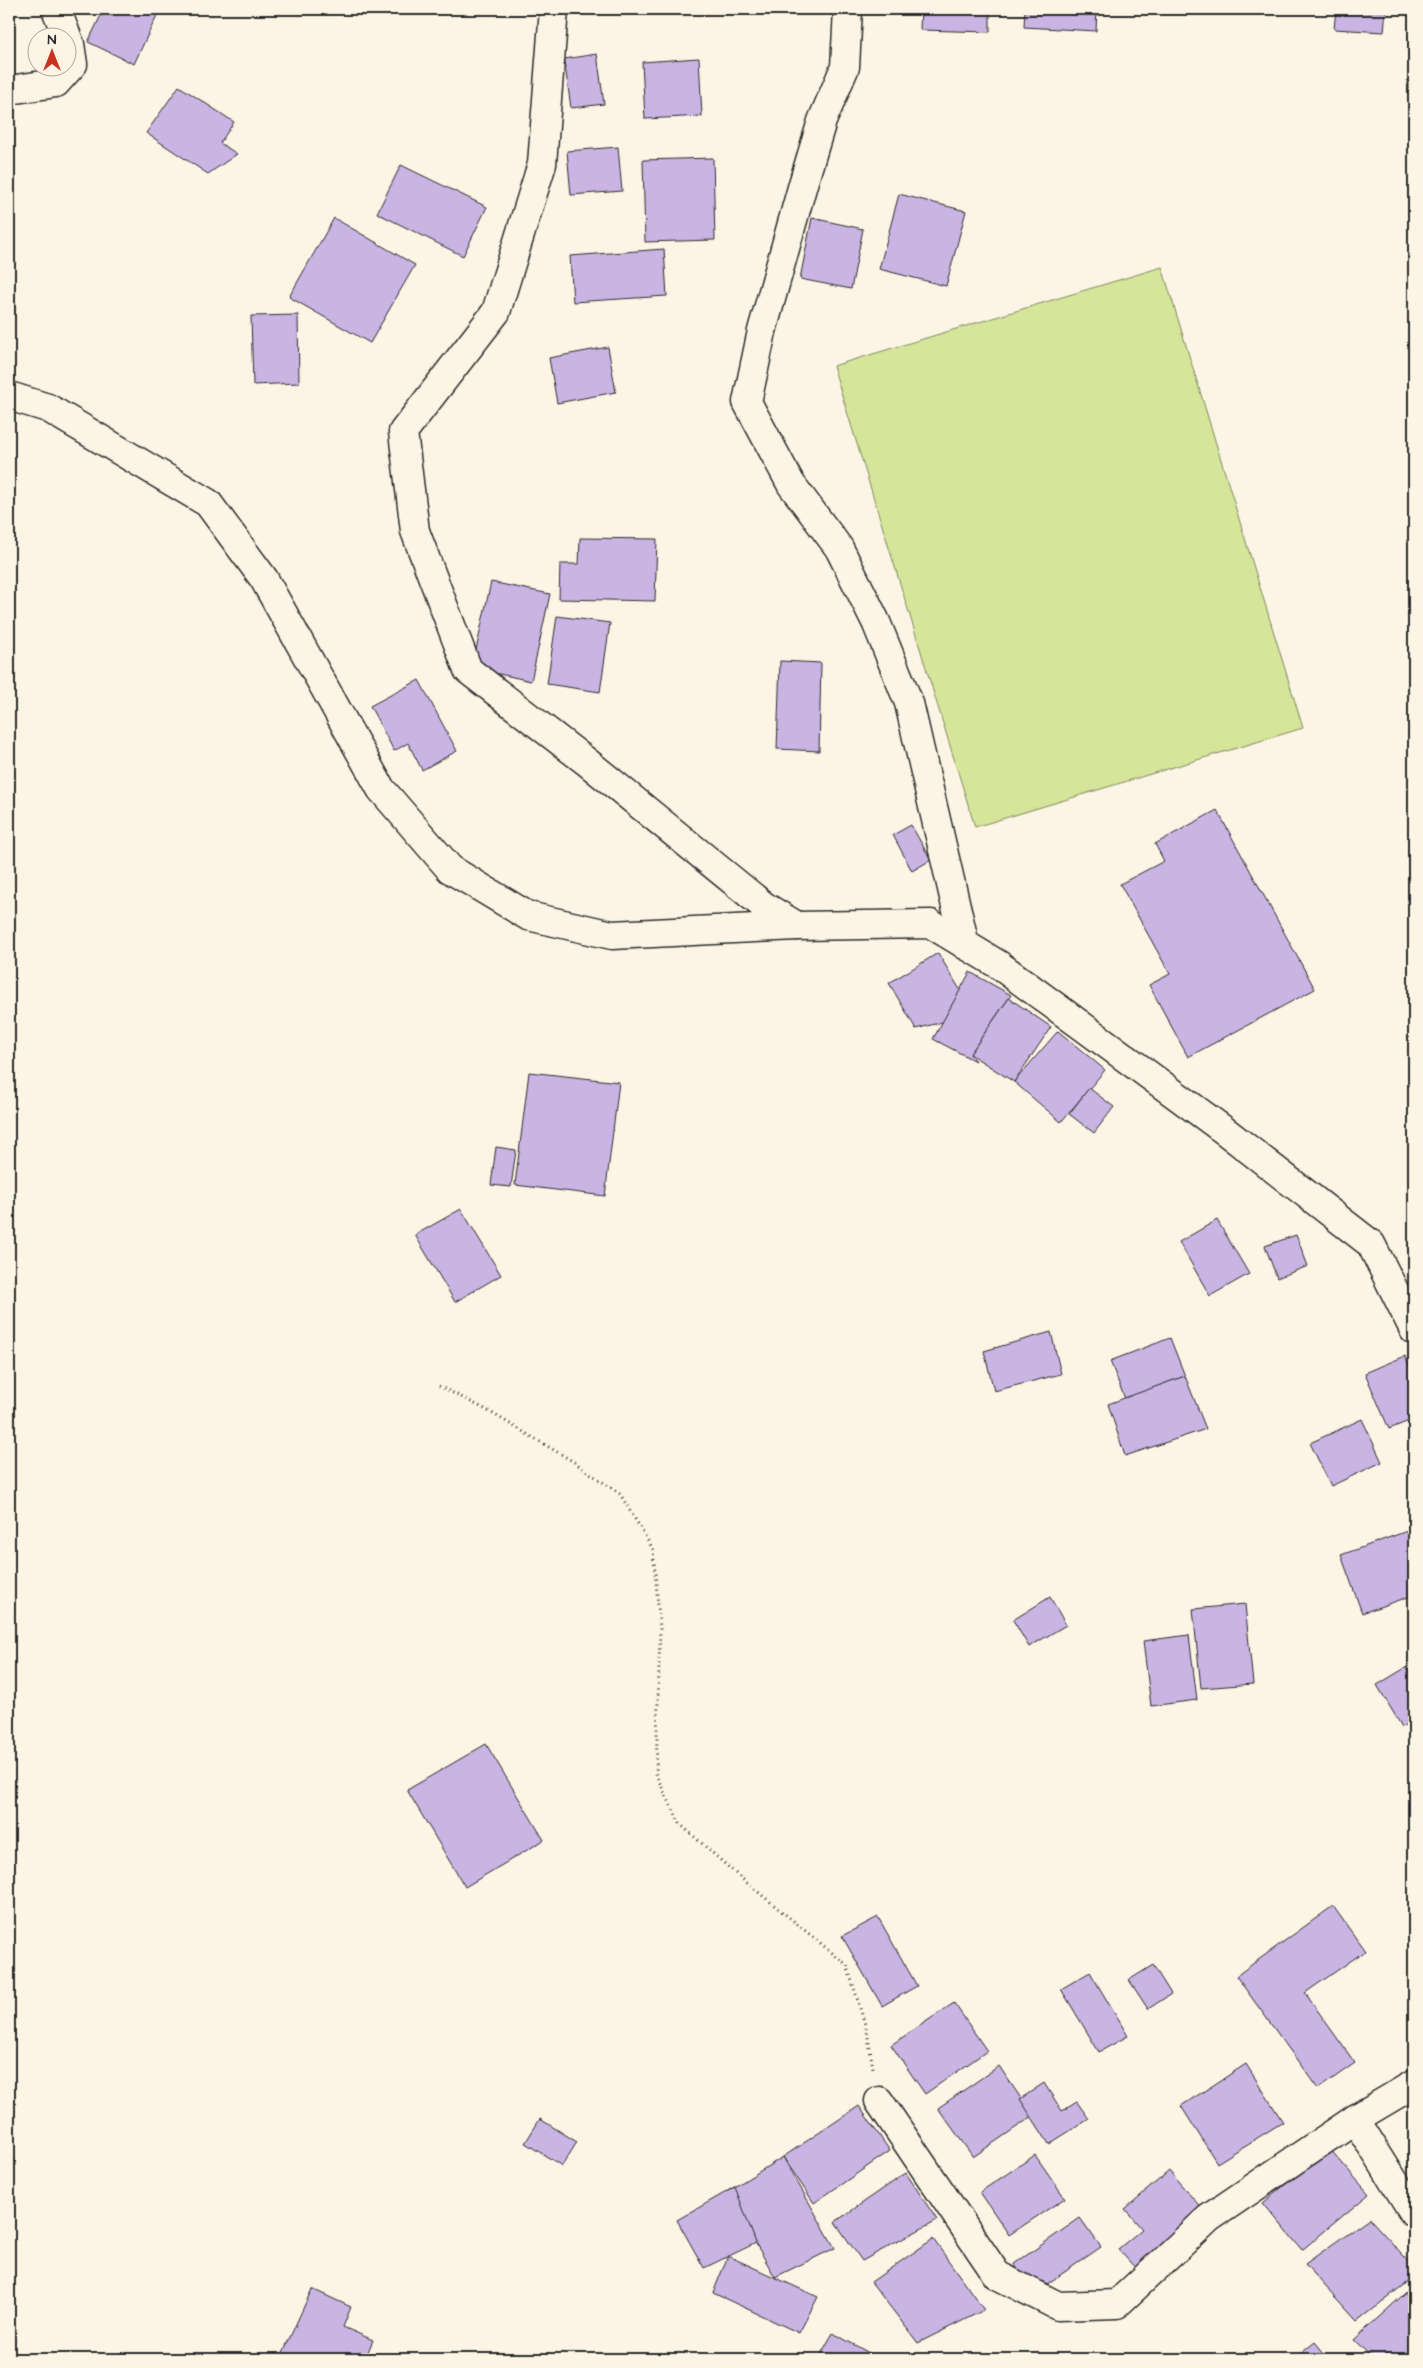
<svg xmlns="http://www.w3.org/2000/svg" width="1423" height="2368" font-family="'Architects Daughter',sans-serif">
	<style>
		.green { fill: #d5e599; stroke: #808862 }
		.building { fill: #c9b4e4; stroke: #2b2b2b }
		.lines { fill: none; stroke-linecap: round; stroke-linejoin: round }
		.minor-casing { stroke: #2b2b2b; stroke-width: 31 }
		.path { stroke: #2b2b2b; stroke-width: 3; stroke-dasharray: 1 4; stroke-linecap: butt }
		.minor { stroke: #fcf5e5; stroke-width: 28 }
	</style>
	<rect width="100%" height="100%" fill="#fcf5e5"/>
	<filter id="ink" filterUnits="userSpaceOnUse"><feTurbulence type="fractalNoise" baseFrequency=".02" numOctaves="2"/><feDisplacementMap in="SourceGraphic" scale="10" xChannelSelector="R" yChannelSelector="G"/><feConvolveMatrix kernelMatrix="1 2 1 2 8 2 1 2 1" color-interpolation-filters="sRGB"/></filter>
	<g filter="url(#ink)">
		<path class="green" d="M 1162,267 L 1303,728 L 975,827 L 833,366 Z"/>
		<g class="building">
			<path d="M 104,9 L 160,9 L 134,64 L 88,42 Z"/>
			<path d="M 921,9 L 990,9 L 990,32 L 920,30 Z"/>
			<path d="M 1025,9 L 1097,9 L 1096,31 L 1024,27 Z"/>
			<path d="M 1336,9 L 1386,9 L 1384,32 L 1334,29 Z"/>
			<path d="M 597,54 L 604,104 L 571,108 L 564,59 Z"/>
			<path d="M 699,58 L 702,116 L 645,119 L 642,62 Z"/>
			<path d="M 179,86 L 234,122 L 220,143 L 237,154 L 208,174 L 146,133 Z"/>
			<path d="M 618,147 L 622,191 L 571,195 L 567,151 Z"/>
			<path d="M 713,158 L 715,240 L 645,242 L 643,160 Z"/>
			<path d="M 401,165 L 487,207 L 463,256 L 377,213 Z"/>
			<path d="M 899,194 L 966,211 L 946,286 L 879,269 Z"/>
			<path d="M 334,218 L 415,265 L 370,343 L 289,297 Z"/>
			<path d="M 812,218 L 863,229 L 851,289 L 800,279 Z"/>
			<path d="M 664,249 L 667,296 L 573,302 L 570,256 Z"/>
			<path d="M 298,315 L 299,383 L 253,385 L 251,316 Z"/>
			<path d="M 608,347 L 616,392 L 557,403 L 549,358 Z"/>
			<path d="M 580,538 L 657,539 L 655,601 L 559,599 L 560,564 L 579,564 Z"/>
			<path d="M 491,582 L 550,594 L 531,681 L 472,668 Z"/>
			<path d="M 557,616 L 610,623 L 600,692 L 547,684 Z"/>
			<path d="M 780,661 L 821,663 L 819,751 L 777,749 Z"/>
			<path d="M 419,680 L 457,751 L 422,770 L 408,743 L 394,751 L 370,706 Z"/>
			<path d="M 1217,810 L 1315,989 L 1188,1057 L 1149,985 L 1170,974 L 1120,884 L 1164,861 L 1155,844 Z"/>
			<path d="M 911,825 L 931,860 L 912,871 L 893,835 Z"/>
			<path d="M 938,953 L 965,998 L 946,1021 L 916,1029 L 889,983 Z"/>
			<path d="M 970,972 L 1011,995 L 970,1054 L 975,1061 L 933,1039 Z"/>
			<path d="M 1009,998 L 1051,1027 L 1014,1082 L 970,1054 Z"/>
			<path d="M 1058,1031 L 1105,1070 L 1061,1122 L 1014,1082 Z"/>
			<path d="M 529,1072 L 619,1082 L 605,1196 L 515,1185 Z"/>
			<path d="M 1089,1088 L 1114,1107 L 1094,1133 L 1069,1114 Z"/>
			<path d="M 496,1147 L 516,1150 L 511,1187 L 491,1185 Z"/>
			<path d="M 461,1209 L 501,1275 L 455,1302 L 415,1235 Z"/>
			<path d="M 1217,1220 L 1249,1274 L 1210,1296 L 1179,1242 Z"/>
			<path d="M 1296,1235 L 1308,1266 L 1277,1278 L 1265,1246 Z"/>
			<path d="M 1051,1332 L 1061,1374 L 994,1391 L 984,1351 Z"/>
			<path d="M 1170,1338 L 1185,1376 L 1125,1399 L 1110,1361 Z"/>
			<path d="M 1405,1356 L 1414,1377 L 1414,1419 L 1389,1429 L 1365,1373 Z"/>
			<path d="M 1185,1376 L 1206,1429 L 1125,1456 L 1108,1404 Z"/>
			<path d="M 1362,1419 L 1382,1462 L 1331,1486 L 1310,1443 Z"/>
			<path d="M 1410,1530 L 1414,1542 L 1414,1595 L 1362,1613 L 1341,1555 Z"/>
			<path d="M 1050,1597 L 1066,1625 L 1029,1647 L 1013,1620 Z"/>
			<path d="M 1245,1604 L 1253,1684 L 1201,1688 L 1193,1609 Z"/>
			<path d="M 1189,1635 L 1197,1700 L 1151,1706 L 1143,1641 Z"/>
			<path d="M 1407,1667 L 1414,1678 L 1414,1720 L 1402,1727 L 1377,1685 Z"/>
			<path d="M 486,1744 L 544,1840 L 465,1887 L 407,1790 Z"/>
			<path d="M 1333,1906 L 1365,1951 L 1305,1993 L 1355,2063 L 1318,2089 L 1236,1976 Z"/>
			<path d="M 878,1917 L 917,1986 L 882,2006 L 842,1936 Z"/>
			<path d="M 1153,1965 L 1171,1994 L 1148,2009 L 1129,1980 Z"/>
			<path d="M 1090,1972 L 1128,2036 L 1099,2052 L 1061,1989 Z"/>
			<path d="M 954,2003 L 987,2051 L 925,2094 L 891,2045 Z"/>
			<path d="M 1246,2064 L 1283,2122 L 1217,2163 L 1181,2106 Z"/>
			<path d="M 999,2066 L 1033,2116 L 973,2157 L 938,2108 Z"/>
			<path d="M 1044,2083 L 1062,2111 L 1077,2102 L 1089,2119 L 1049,2144 L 1020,2099 Z"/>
			<path d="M 859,2106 L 890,2151 L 814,2203 L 783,2157 Z"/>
			<path d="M 540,2119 L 577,2142 L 562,2166 L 525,2143 Z"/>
			<path d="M 1329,2148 L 1369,2194 L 1302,2250 L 1263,2203 Z"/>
			<path d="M 1035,2155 L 1065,2198 L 1009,2235 L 980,2192 Z"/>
			<path d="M 783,2157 L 835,2248 L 775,2277 L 726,2192 Z"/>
			<path d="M 1169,2171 L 1205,2212 L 1137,2270 L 1118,2249 L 1142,2229 L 1125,2209 Z"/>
			<path d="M 906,2173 L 937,2220 L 862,2261 L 835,2222 Z"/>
			<path d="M 735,2187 L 756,2243 L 704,2268 L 677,2220 Z"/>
			<path d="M 1080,2218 L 1101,2247 L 1034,2293 L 1014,2264 Z"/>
			<path d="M 1369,2218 L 1414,2267 L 1414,2277 L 1357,2321 L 1305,2264 Z"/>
			<path d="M 933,2239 L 984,2310 L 918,2343 L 871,2282 Z"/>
			<path d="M 728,2256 L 818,2297 L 799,2333 L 713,2293 Z"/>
			<path d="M 1414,2285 L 1414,2356 L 1410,2359 L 1374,2359 L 1354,2340 Z"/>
			<path d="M 312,2289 L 351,2307 L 343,2327 L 373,2340 L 365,2359 L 280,2359 Z"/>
			<path d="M 833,2333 L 880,2359 L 818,2359 Z"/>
			<path d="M 1315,2342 L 1329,2359 L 1294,2359 Z"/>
		</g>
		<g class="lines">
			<g class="minor-casing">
				<g id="minor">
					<path d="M 554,9 L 542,164 L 496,312 L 403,432 L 415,531 L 468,670 L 587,762 L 764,906 L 797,926"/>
					<path d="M 848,9 L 845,67 L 822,121 L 803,184 L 762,331 L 747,402 L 791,484 L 839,548 L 876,622 L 909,703 L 965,945"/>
					<path d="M 9,90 L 56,83 L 73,64 L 70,44 L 56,9"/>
					<path d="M 9,396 L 48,408 L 208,503 L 264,579 L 381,789 L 450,869 L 528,916 L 612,935 L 797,926 L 931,924 L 999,965 L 1225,1131 L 1371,1244 L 1414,1330"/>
					<path d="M 879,2101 L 997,2275 L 1058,2306 L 1117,2304 L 1209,2218 L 1355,2119 L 1414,2084"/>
					<path d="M 1355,2119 L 1414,2213"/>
				</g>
			</g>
			<path class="path" d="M 439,1386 L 485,1409 L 574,1462 L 620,1494 L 653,1549 L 660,1628 L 656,1775 L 680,1824 L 735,1873 L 847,1965 L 867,2031 L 873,2068"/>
			<use href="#minor" class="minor"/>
		</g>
	</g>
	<rect width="1423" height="2368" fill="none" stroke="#fcf5e5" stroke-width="30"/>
	<rect x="15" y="15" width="1393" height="2338" fill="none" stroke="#2b2b2b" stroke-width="2" filter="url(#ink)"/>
	<g transform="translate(52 52)"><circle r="24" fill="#fcf5e5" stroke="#a8a49b"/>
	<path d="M0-4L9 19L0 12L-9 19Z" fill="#c8321e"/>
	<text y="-8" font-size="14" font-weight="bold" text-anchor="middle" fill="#2b2b2b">N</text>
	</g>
</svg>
